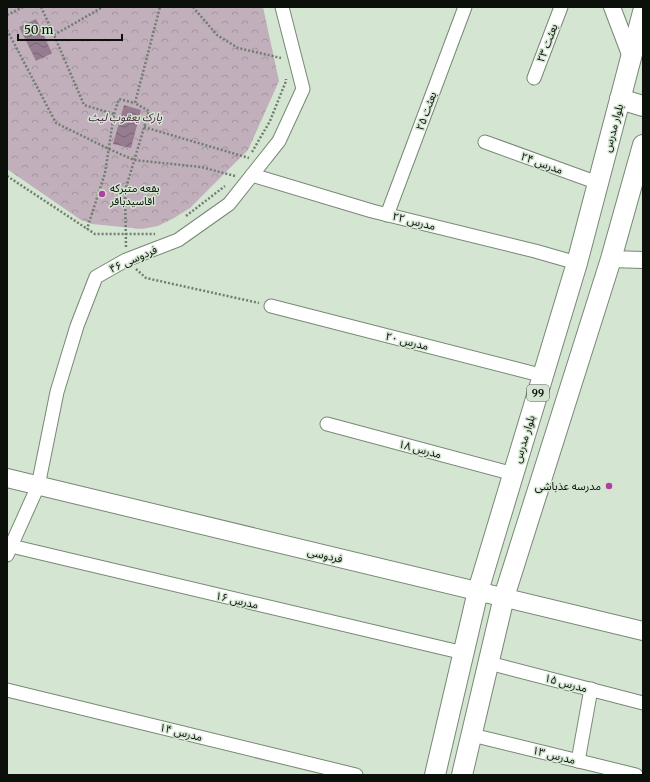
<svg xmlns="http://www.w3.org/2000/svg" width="650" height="782" font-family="Merriweather,'Noto Sans Arabic',serif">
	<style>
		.park { fill: url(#park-crowns) }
		.water { fill: url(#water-waves) }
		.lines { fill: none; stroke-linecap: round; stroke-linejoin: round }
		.minor-casing { stroke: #788876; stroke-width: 15 }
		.tertiary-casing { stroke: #788876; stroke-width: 18 }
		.secondary-casing { stroke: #788876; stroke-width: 20 }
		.primary-casing { stroke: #788876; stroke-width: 22 }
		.path { stroke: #717d70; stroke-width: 2.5; stroke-dasharray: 2 2; stroke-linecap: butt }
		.minor { stroke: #fff; stroke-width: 13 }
		.tertiary { stroke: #fff; stroke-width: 16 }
		.secondary { stroke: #fff; stroke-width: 18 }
		.primary { stroke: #fff; stroke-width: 20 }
		.poi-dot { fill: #af409d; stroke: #d4e6d2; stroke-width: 1.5 }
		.labels { text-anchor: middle; stroke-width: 3; stroke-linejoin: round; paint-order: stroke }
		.shield { fill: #d4e6d2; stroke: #475146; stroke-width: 1 }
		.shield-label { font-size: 10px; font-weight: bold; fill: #0b110a }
		.street-label { font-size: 11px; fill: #0b110a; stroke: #d4e6d2 }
		.park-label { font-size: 11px; font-style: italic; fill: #4a2342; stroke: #d4e6d2 }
		.poi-label { font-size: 11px; fill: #0b110a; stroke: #d4e6d2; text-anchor: start }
	</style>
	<defs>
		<pattern id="park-crowns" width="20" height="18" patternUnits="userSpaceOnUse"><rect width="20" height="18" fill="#c1afbc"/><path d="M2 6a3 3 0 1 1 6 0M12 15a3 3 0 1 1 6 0" fill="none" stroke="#a496a0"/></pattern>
		<pattern id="water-waves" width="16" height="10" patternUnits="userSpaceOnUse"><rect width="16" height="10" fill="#977c90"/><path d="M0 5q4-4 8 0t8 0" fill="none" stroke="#796474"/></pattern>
	</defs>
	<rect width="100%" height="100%" fill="#d4e6d2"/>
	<path class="park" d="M 7,7 L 263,7 L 279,81 L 248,150 L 190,208 L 174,218 L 158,226 L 142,229 L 92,224 L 81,220 L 7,169 Z"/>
	<g class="water">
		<path d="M 36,19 L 52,53 L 36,61 L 19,27 Z"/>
		<path d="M 124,105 L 141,110 L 131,148 L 113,144 Z"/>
	</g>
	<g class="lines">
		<g class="minor-casing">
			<g id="minor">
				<path d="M 534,78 L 561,7"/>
				<path d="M 485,142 L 598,183"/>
				<path d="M 252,175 L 372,211 L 535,251 L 577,263"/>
				<path d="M 387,215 L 465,7"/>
				<path d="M 271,306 L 544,376"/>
				<path d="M 327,424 L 514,474"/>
				<path d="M 11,546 L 464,653"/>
				<path d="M 7,555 L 38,486 L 57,392 L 77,326 L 96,277 L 126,260 L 178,240 L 229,204 L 279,141 L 303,89 L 282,7"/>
				<path d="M 489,663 L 643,703"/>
				<path d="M 7,690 L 356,775"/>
				<path d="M 472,735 L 636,775"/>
				<path d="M 578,761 L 591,689"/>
			</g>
		</g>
		<g class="tertiary-casing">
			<g id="tertiary">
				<path d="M 612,7 L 631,57"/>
				<path d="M 611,259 L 643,260"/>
			</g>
		</g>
		<g class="secondary-casing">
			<path id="secondary" d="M 7,478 L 643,631"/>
		</g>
		<g class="primary-casing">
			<g id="primary">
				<path d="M 620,99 L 643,106"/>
				<path d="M 435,775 L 478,591 L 577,263 L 643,12"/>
				<path d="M 462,775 L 504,597 L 611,259 L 643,145"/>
			</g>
		</g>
		<g class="path">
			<path d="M 41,7 L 54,35 L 84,105 L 114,114 L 105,173 L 87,229"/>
			<path d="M 193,7 L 217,35 L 238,48 L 281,58"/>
			<path d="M 7,15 L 23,7"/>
			<path d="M 7,30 L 56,123 L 109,149 L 134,160 L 201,167 L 235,176"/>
			<path d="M 54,35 L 103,7"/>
			<path d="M 114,114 L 119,99 L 135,103"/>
			<path d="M 144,127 L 249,158"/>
			<path d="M 252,152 L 270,121 L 286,81 L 286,79"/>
			<path d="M 7,176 L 95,234 L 155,234"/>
			<path d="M 186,216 L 225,186"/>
			<path d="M 126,247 L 125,191 L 149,111 L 135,103 L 160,7"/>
			<path d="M 136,269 L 146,278 L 259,303"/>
		</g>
		<use href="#minor" class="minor"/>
		<use href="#tertiary" class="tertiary"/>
		<use href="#secondary" class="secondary"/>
		<use href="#primary" class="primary"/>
	</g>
	<g class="poi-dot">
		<circle cx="102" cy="194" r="4"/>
		<circle cx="609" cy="486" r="4"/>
	</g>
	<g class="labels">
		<rect class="shield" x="527" y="385" width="22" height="16" rx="3"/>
		<g class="shield-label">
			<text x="538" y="397">99</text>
		</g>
		<g class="street-label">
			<text transform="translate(547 43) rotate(-69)" y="4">بعثت ۲۳</text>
			<text transform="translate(426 111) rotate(-70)" y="4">بعثت ۲۵</text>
			<text transform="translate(613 128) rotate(-75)" y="4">بلوار مدرس</text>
			<text transform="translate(542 163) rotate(20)" y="4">مدرس ۲۴</text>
			<text transform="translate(414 221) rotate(14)" y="4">مدرس ۲۲</text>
			<text transform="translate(133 259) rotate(-24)" y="4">فردوسی ۴۶</text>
			<text transform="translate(407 341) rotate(14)" y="4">مدرس ۲۰</text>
			<text transform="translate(524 439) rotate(-73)" y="4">بلوار مدرس</text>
			<text transform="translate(420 449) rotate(15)" y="4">مدرس ۱۸</text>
			<text transform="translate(325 555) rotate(13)" y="4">فردوسی</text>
			<text transform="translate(237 600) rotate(13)" y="4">مدرس ۱۶</text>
			<text transform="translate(566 683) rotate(15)" y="4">مدرس ۱۵</text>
			<text transform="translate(181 732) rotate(14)" y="4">مدرس ۱۴</text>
			<text transform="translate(554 755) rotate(14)" y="4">مدرس ۱۳</text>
		</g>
		<g class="park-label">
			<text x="125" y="121">پارک یعقوب لیث</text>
		</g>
		<g class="poi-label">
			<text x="110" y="192">بقعه متبرکه<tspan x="110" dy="13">اقاسیدباقر</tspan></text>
			<text x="601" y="490" text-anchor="end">مدرسه عذباشی</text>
		</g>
	</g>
	<rect width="650" height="782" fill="none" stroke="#0b110a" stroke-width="16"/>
	<path d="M18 34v6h104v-6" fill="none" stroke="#0b110a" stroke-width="2"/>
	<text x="24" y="34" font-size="12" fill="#0b110a" stroke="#d4e6d2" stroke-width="3" paint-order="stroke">50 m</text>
</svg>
